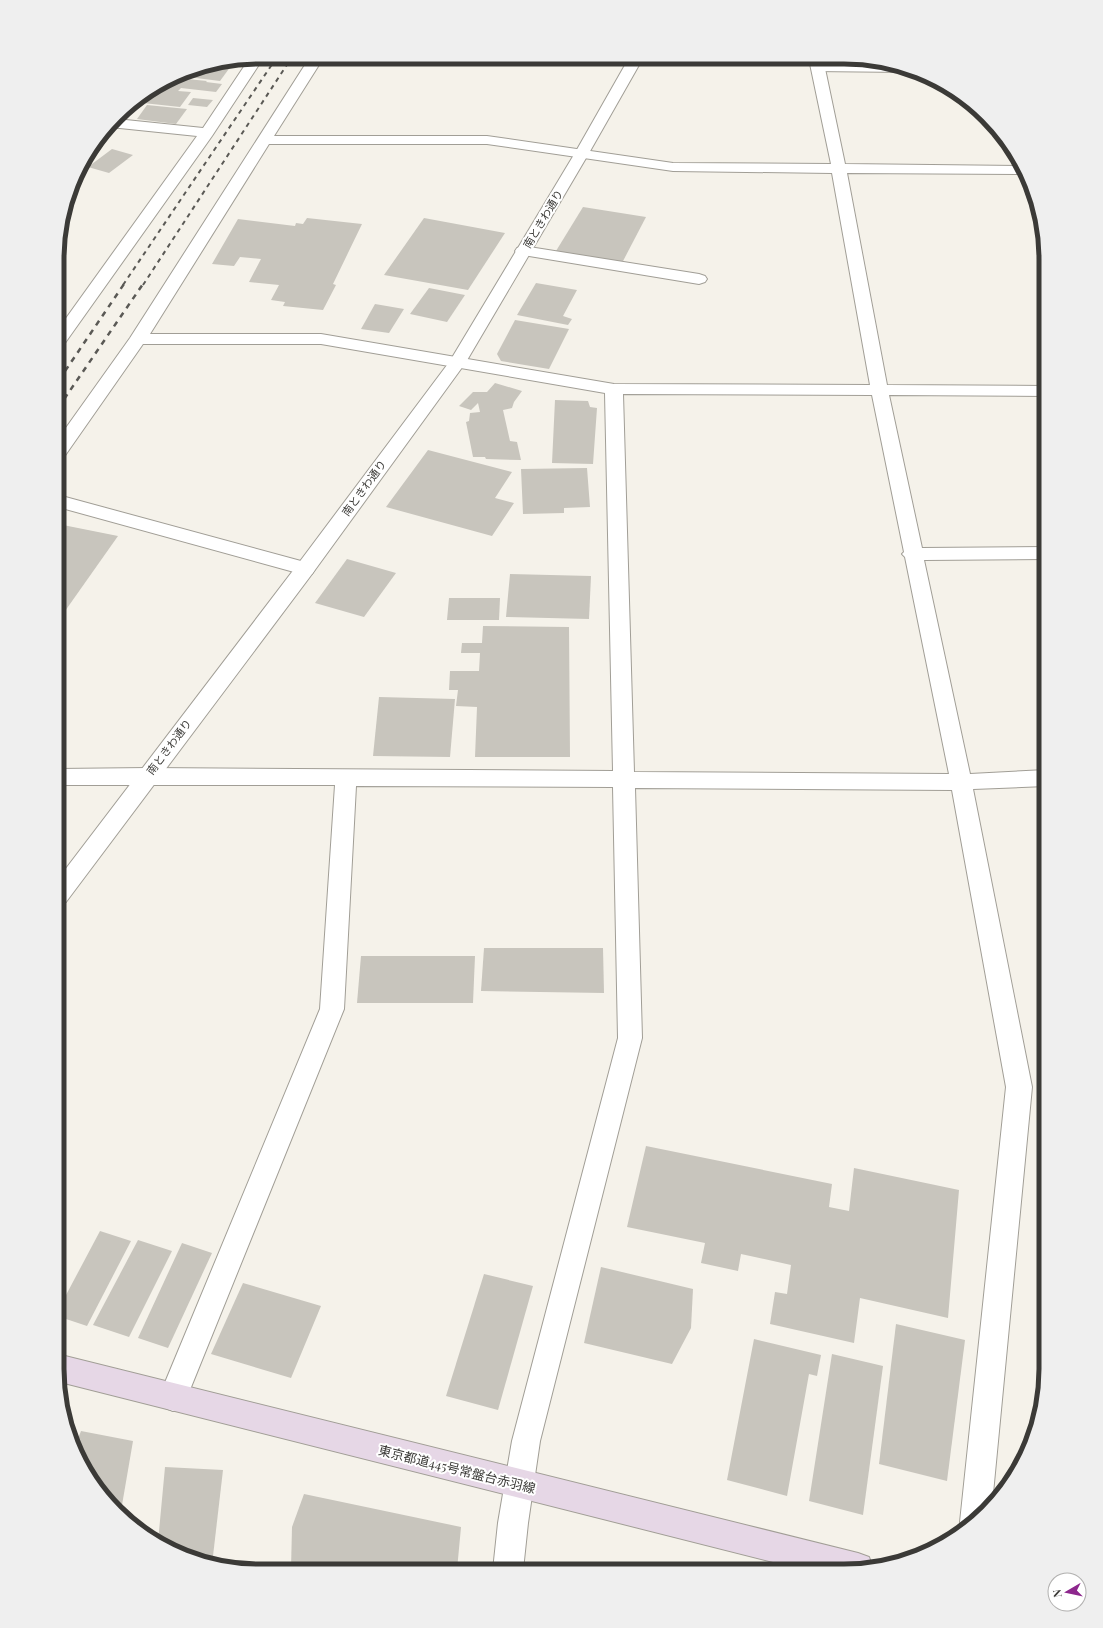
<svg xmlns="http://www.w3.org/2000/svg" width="1103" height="1628" font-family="'Playfair Display','Noto Sans JP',serif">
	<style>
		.building { fill: #c8c5bd }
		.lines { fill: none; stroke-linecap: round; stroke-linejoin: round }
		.service-casing { stroke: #a19e96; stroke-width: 2 }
		.minor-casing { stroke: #a19e96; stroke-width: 2 }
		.tertiary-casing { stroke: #a19e96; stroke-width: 2 }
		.secondary-casing { stroke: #a19e96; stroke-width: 2 }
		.service { fill: #fff; fill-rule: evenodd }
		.minor { fill: #fff; fill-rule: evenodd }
		.tertiary { fill: #fff; fill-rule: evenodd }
		.secondary { fill: #e6d7e6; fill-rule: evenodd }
		.rail-far1 { stroke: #5a5955; stroke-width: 2; stroke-dasharray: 4.5 4.5; stroke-linecap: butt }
		.rail { stroke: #5a5955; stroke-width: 2.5; stroke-dasharray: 5.5 5.5; stroke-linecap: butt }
		.labels { text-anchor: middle; stroke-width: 4; stroke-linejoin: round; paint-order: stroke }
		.street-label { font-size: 11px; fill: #3b3a37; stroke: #fff }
		.near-street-label { font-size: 13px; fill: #3b3a37; stroke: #fff }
		.rim { fill: none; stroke: #3b3a37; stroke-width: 5 }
	</style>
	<rect width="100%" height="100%" fill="#f5f2ea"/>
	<g class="building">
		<path d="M 215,64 L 231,66 L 220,81 L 180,76 L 194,68 Z"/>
		<path d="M 177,78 L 207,81 L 206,82 L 222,84 L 216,92 L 181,88 L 178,91 L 191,92 L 180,107 L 143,103 L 150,93 Z"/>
		<path d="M 193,98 L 213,100 L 207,107 L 188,105 Z"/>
		<path d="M 147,105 L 187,109 L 176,124 L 137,119 Z"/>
		<path d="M 108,129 L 114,130 L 98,153 L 89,152 Z"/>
		<path d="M 112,149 L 133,155 L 109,173 L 88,167 Z"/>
		<path d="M 583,207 L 646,217 L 622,263 L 556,251 Z"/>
		<path d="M 307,218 L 362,224 L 333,284 L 336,285 L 323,310 L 283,306 L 285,302 L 271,300 L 279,285 L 249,282 L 261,259 L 240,257 L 234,266 L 212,264 L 238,219 L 295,226 L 296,223 L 303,224 Z"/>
		<path d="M 424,218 L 505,233 L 468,290 L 384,275 Z"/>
		<path d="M 536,283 L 577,290 L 563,316 L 572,319 L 568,325 L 517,315 Z"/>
		<path d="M 429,288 L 465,295 L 447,322 L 410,314 Z"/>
		<path d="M 375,304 L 404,309 L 389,333 L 361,329 Z"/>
		<path d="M 515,320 L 569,329 L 549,369 L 501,361 L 497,354 Z"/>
		<path d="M 495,383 L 522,391 L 514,402 L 512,408 L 503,410 L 510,441 L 517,442 L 521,460 L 486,459 L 485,457 L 473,457 L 466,422 L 469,421 L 470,413 L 480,412 L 478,403 L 471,410 L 459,406 L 473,392 L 487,392 Z"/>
		<path d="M 555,400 L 588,401 L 590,407 L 597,408 L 593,464 L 552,463 Z"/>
		<path d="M 428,450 L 512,472 L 495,498 L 514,503 L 492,536 L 386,507 Z"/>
		<path d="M 587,468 L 590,507 L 564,508 L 564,513 L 523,514 L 521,469 Z"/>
		<path d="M 58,524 L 118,536 L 58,621 Z"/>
		<path d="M 347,559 L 396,573 L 364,617 L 315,603 Z"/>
		<path d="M 510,574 L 591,576 L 589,619 L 506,617 Z"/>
		<path d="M 449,598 L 500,598 L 499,620 L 447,620 Z"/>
		<path d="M 483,626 L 569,627 L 570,757 L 475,757 L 477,707 L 456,706 L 458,690 L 449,690 L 450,671 L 479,671 L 480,653 L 461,653 L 462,643 L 482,643 Z"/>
		<path d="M 379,697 L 455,699 L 450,757 L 373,756 Z"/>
		<path d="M 484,948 L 603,948 L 604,993 L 481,991 Z"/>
		<path d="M 361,956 L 475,956 L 473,1003 L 357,1003 Z"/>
		<path d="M 646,1146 L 832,1184 L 829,1207 L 849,1211 L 854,1168 L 959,1190 L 948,1318 L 860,1298 L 854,1343 L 770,1324 L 775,1292 L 787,1294 L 791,1265 L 741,1254 L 738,1271 L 701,1263 L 705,1243 L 627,1227 Z"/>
		<path d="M 100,1231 L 131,1241 L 87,1326 L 57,1316 L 57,1312 Z"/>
		<path d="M 138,1240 L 172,1251 L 129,1337 L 93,1325 Z"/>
		<path d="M 182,1243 L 212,1253 L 168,1348 L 138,1338 Z"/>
		<path d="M 601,1267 L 693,1289 L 691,1328 L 672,1364 L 584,1343 Z"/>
		<path d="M 484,1274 L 533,1286 L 498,1410 L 446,1396 Z"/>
		<path d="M 243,1283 L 321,1306 L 291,1378 L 211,1354 Z"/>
		<path d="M 896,1324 L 965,1340 L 947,1481 L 879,1464 Z"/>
		<path d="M 754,1339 L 821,1355 L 817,1376 L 809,1374 L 787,1496 L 727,1480 Z"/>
		<path d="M 832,1354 L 883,1366 L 863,1515 L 809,1501 Z"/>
		<path d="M 81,1431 L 133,1441 L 122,1505 L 109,1502 L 99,1492 L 74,1449 Z"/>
		<path d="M 165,1467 L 223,1470 L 213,1556 L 187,1557 L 158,1542 Z"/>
		<path d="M 304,1494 L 461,1527 L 457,1570 L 291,1569 L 292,1527 Z"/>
		<path d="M 276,1563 L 276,1569 L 237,1569 L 237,1567 Z"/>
	</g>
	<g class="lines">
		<g class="service-casing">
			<g id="service">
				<path d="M 818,64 L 890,64 L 911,70 L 905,72 L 813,71 L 811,68 L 813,65 Z"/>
				<path d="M 523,246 L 699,274 L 705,276 L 707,279 L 705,282 L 699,284 L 517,254 L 515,251 L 517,248 Z"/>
			</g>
		</g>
		<g class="minor-casing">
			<g id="minor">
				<path d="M 264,57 L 212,136 L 65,343 L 59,344 L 59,328 L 197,136 L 110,127 L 116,119 L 203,128 L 249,59 Z"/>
				<path d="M 310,57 L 324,57 L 274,136 L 487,136 L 673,163 L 831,164 L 809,59 L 823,59 L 845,164 L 1021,166 L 1026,174 L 847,173 L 887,385 L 1046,386 L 1046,396 L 889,395 L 922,548 L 1046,547 L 1046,559 L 924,560 L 970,774 L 1046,770 L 1046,786 L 973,789 L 1032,1087 L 992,1504 L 977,1521 L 963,1530 L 960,1522 L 1006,1087 L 952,790 L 635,788 L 642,1038 L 540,1441 L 528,1523 L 523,1570 L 493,1570 L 498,1523 L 512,1441 L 618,1038 L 613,787 L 356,786 L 344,1009 L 183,1407 L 173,1411 L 163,1407 L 159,1397 L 320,1009 L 335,785 L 58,785 L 58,769 L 148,768 L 613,771 L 605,393 L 321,344 L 143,344 L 64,457 L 58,458 L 58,439 L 130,338 ZM 269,144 L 487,144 L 673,171 L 832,173 L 870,385 L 614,384 L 321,334 L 150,334 ZM 623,394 L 872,395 L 904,552 L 902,554 L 905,557 L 949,774 L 634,772 Z"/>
				<path d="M 58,495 L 312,564 L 315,569 L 312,574 L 305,575 L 58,507 Z"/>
			</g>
		</g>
		<g class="tertiary-casing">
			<path id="tertiary" d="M 629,58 L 643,58 L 589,153 L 466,362 L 312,574 L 66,902 L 58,905 L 58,879 L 298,564 L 450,361 L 575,153 Z"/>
		</g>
		<g class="secondary-casing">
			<path id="secondary" d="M 57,1354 L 858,1553 L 869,1557 L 872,1565 L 844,1571 L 809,1571 L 60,1382 L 57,1369 Z"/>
		</g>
		<use href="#service" class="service"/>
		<use href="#minor" class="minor"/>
		<use href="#tertiary" class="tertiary"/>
		<use href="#secondary" class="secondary"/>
		<g class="rail-far1">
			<path d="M 123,285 L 277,57"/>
			<path d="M 143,285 L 292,57"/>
		</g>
		<g class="rail">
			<path d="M 59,380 L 124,284"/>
			<path d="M 58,408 L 143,284"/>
		</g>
	</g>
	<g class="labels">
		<g class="street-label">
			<text transform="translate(543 219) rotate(-59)" y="4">南ときわ通り</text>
			<text transform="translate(364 488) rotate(-54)" y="4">南ときわ通り</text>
			<text transform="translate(169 747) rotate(-53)" y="4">南ときわ通り</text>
		</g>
		<g class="near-street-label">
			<text transform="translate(457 1469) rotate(14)" y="5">東京都道445号常盤台赤羽線</text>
		</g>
	</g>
	<path d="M0 0H1103V1628H0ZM259 64H844A195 195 0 0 1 1039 259V1369A195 195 0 0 1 844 1564H259A195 195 0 0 1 64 1369V259A195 195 0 0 1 259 64Z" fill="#efefef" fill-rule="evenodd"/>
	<path class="rim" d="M259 64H844A195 195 0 0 1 1039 259V1369A195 195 0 0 1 844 1564H259A195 195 0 0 1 64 1369V259A195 195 0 0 1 259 64Z"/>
	<g transform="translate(1067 1592) rotate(261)"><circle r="19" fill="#ffffff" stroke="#b1b0af"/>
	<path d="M0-3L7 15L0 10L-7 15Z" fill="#8d278d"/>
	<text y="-6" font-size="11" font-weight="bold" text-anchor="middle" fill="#3b3a37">N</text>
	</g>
</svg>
